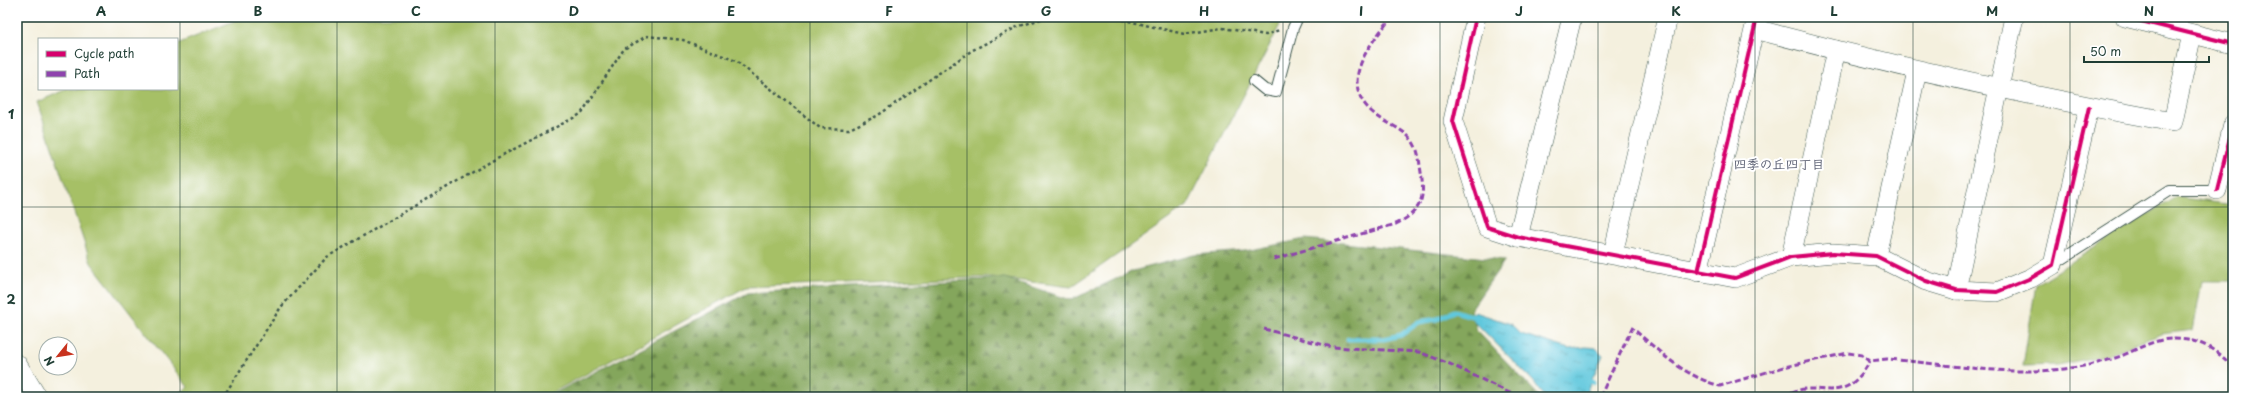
<svg xmlns="http://www.w3.org/2000/svg" width="2250" height="414" font-family="'Playpen Sans','Klee One',sans-serif">
	<style>
		.green { fill: #a6c066; stroke: #627e4d }
		.forest { fill: url(#forest-firs); stroke: #527248 }
		.water { fill: url(#water-ripples); stroke: #408288 }
		.lines { fill: none; stroke-linecap: round; stroke-linejoin: round }
		.stream { stroke: #61c8dd; stroke-width: 5 }
		.service-casing { stroke: #3f584e; stroke-width: 12 }
		.minor-casing { stroke: #3f584e; stroke-width: 20 }
		.path { stroke: #3f584e; stroke-width: 2.5; stroke-dasharray: 3 3; stroke-linecap: butt }
		.service { stroke: #fff; stroke-width: 10 }
		.minor { stroke: #fff; stroke-width: 19 }
		.quiet { stroke: #8e44ad; stroke-width: 3; stroke-dasharray: 6 3; stroke-linecap: butt }
		.cycleway-casing { stroke: #fff; stroke-width: 6 }
		.cycleway { stroke: #d6006c; stroke-width: 4 }
		.grid { fill: none; stroke: #1f3d34; stroke-width: 1; stroke-opacity: 0.55 }
		.labels { text-anchor: middle; stroke-width: 4; stroke-linejoin: round; paint-order: stroke }
		.neighbourhood-label { font-size: 13px; font-weight: bold; fill: #585d70; stroke: #fff }
		.neatline { fill: none; stroke: #1f3d34; stroke-width: 1.5 }
		.grid-label { font-size: 13px; text-anchor: middle; font-weight: bold; fill: #1f3d34 }
	</style>
	<defs>
		<pattern id="forest-firs" width="22" height="20" patternUnits="userSpaceOnUse"><rect width="22" height="20" fill="#84a65b"/><path d="M5 1l3.5 6h-7zM16 11l3.5 6h-7z" fill="#6b884c"/></pattern>
		<pattern id="water-ripples" width="26" height="14" patternUnits="userSpaceOnUse"><rect width="26" height="14" fill="#61c8dd"/><path d="M2 4q2-2 4 0t4 0M15 11q2-2 4 0t4 0" fill="none" stroke="#4fa4b4"/></pattern>
	</defs>
	<rect width="100%" height="100%" fill="#fff"/>
	<filter id="ink" filterUnits="userSpaceOnUse"><feTurbulence type="fractalNoise" baseFrequency=".025" numOctaves="2"/><feDisplacementMap in="SourceGraphic" scale="8" xChannelSelector="R" yChannelSelector="G"/><feConvolveMatrix kernelMatrix="1 2 1 2 8 2 1 2 1" color-interpolation-filters="sRGB"/></filter>
	<filter id="wash" filterUnits="userSpaceOnUse"><feTurbulence type="fractalNoise" baseFrequency=".012" numOctaves="4" result="noise"/><feDisplacementMap in="SourceGraphic" scale="16" xChannelSelector="R" yChannelSelector="G"/><feGaussianBlur stdDeviation="0.9" result="paint"/><feColorMatrix in="noise" values="0 0 0 0 0 0 0 0 0 0 0 0 0 0 0 0 0 1.4 0 .05"/><feComposite in="paint" operator="in"/></filter>
	<g filter="url(#wash)">
		<rect width="100%" height="100%" fill="#f4f0de"/>
		<g class="green">
			<path d="M 244,17 L 1284,17 L 1187,206 L 1071,287 L 992,277 L 746,287 L 544,397 L 175,397 L 188,387 L 91,263 L 37,102 L 68,89 L 177,89 L 177,44 Z"/>
			<path d="M 2176,197 L 2233,205 L 2233,281 L 2202,281 L 2193,330 L 2161,334 L 2106,355 L 2058,365 L 2023,366 L 2036,284 Z"/>
		</g>
		<path class="forest" d="M 1305,239 L 1505,260 L 1471,309 L 1477,331 L 1540,397 L 547,397 L 748,293 L 1005,278 L 1071,300 L 1133,271 L 1194,255 L 1245,251 Z"/>
		<path class="water" d="M 1475,312 L 1511,324 L 1521,334 L 1569,349 L 1586,347 L 1596,348 L 1603,355 L 1584,397 L 1545,397 L 1534,382 L 1471,318 Z"/>
		<g class="lines">
			<g class="stream">
				<path d="M 1348,339 L 1384,339 L 1401,335 L 1419,322 L 1437,319 L 1454,311 L 1472,316 L 1477,319"/>
				<path d="M 1584,379 L 1593,382"/>
				<path d="M 1615,394 L 1622,397"/>
			</g>
		</g>
	</g>
	<g filter="url(#ink)">
		<g class="lines">
			<g class="service-casing">
				<g id="service">
					<path d="M 1254,81 L 1265,90 L 1276,92 L 1293,28 L 1298,17"/>
					<path d="M 2053,265 L 2170,190 L 2217,190"/>
				</g>
			</g>
			<g class="minor-casing">
				<g id="minor">
					<path d="M 1476,17 L 1453,121 L 1487,227 L 1518,237 L 1735,278 L 1791,257 L 1833,253 L 1876,256 L 1926,281 L 1956,290 L 1997,292 L 2031,278 L 2053,265 L 2089,107"/>
					<path d="M 2125,17 L 2233,44"/>
					<path d="M 1755,29 C 1893,66 2032,97 2173,122 L 2192,34"/>
					<path d="M 2217,190 L 2233,125"/>
					<path d="M 1518,237 L 1572,17"/>
					<path d="M 1613,254 L 1668,17"/>
					<path d="M 1876,256 L 1917,71"/>
					<path d="M 1791,257 L 1836,50"/>
					<path d="M 1698,272 L 1757,17"/>
					<path d="M 1956,290 L 2014,17"/>
					<path d="M 17,364 L 37,397"/>
				</g>
			</g>
			<g class="path">
				<path d="M 1111,17 L 1184,34 L 1222,28 L 1266,35 L 1279,30"/>
				<path d="M 223,397 L 281,307 L 327,257 L 497,158 L 581,114 L 624,49 L 647,36 L 683,40 L 736,61 L 820,128 L 849,129 L 877,116 L 971,51 L 1017,27 L 1047,17"/>
			</g>
			<use href="#service" class="service"/>
			<use href="#minor" class="minor"/>
			<g class="quiet">
				<path d="M 1274,259 L 1396,224 C 1425,209 1425,196 1420,166 C 1419,156 1417,146 1410,138 C 1401,128 1388,124 1377,116 C 1335,85 1369,45 1392,17"/>
				<path d="M 1264,329 L 1332,347 L 1419,352 L 1450,364 L 1518,397"/>
				<path d="M 1600,397 L 1632,328 C 1662,353 1680,374 1720,386 L 1784,367 L 1848,353 L 1862,355 L 1870,361 L 1887,359 C 1949,364 2014,378 2077,367 C 2091,365 2107,361 2121,356 C 2139,349 2155,338 2175,339 C 2204,340 2213,349 2233,366"/>
				<path d="M 1783,397 C 1816,374 1841,413 1870,361"/>
			</g>
			<g class="cycleway-casing">
				<g id="cycleway">
					<path d="M 1476,17 L 1453,121 L 1487,227 L 1518,237 L 1735,278 L 1791,257 L 1833,253 L 1876,256 L 1926,281 L 1956,290 L 1997,292 L 2031,278 L 2053,265 L 2089,107"/>
					<path d="M 2125,17 L 2233,44"/>
					<path d="M 2217,190 L 2233,125"/>
					<path d="M 1698,272 L 1757,17"/>
				</g>
			</g>
			<use href="#cycleway" class="cycleway"/>
		</g>
	</g>
	<path class="grid" d="M 180,17 L 180,397M 337,17 L 337,397M 495,17 L 495,397M 652,17 L 652,397M 810,17 L 810,397M 967,17 L 967,397M 1125,17 L 1125,397M 1283,17 L 1283,397M 1440,17 L 1440,397M 1598,17 L 1598,397M 1755,17 L 1755,397M 1913,17 L 1913,397M 2070,17 L 2070,397M 17,207 L 2233,207"/>
	<g class="labels">
		<g class="neighbourhood-label">
			<text x="1779" y="169">四季の丘四丁目</text>
		</g>
	</g>
	<rect width="2250" height="414" fill="none" stroke="#fff" stroke-width="44"/>
	<rect x="38" y="38" width="140" height="52" fill="#ffffff" stroke="#a5b1ae"/>
	<rect x="46" y="51" width="20" height="6" fill="#d6006c" stroke="#a5b1ae"/>
	<text x="74" y="58" font-size="12" fill="#1f3d34">Cycle path</text>
	<rect x="46" y="71" width="20" height="6" fill="#8e44ad" stroke="#a5b1ae"/>
	<text x="74" y="78" font-size="12" fill="#1f3d34">Path</text>
	<g transform="translate(58 356) rotate(240)"><circle r="19" fill="#ffffff" stroke="#a5b1ae"/>
	<path d="M0-3L7 15L0 10L-7 15Z" fill="#c8321e"/>
	<text y="-6" font-size="11" font-weight="bold" text-anchor="middle" fill="#1f3d34">N</text>
	</g>
	<path d="M2084 56v6h125v-6" fill="none" stroke="#1f3d34" stroke-width="2"/>
	<text x="2090" y="56" font-size="12" fill="#1f3d34" stroke="#ffffff" stroke-width="3" paint-order="stroke">50 m</text>
	<rect x="22" y="22" width="2206" height="370" class="neatline"/>
	<g class="grid-label">
		<text x="101" y="16">A</text>
		<text x="258" y="16">B</text>
		<text x="416" y="16">C</text>
		<text x="574" y="16">D</text>
		<text x="731" y="16">E</text>
		<text x="889" y="16">F</text>
		<text x="1046" y="16">G</text>
		<text x="1204" y="16">H</text>
		<text x="1361" y="16">I</text>
		<text x="1519" y="16">J</text>
		<text x="1676" y="16">K</text>
		<text x="1834" y="16">L</text>
		<text x="1992" y="16">M</text>
		<text x="2149" y="16">N</text>
		<text x="11" y="119">1</text>
		<text x="11" y="304">2</text>
	</g>
</svg>
